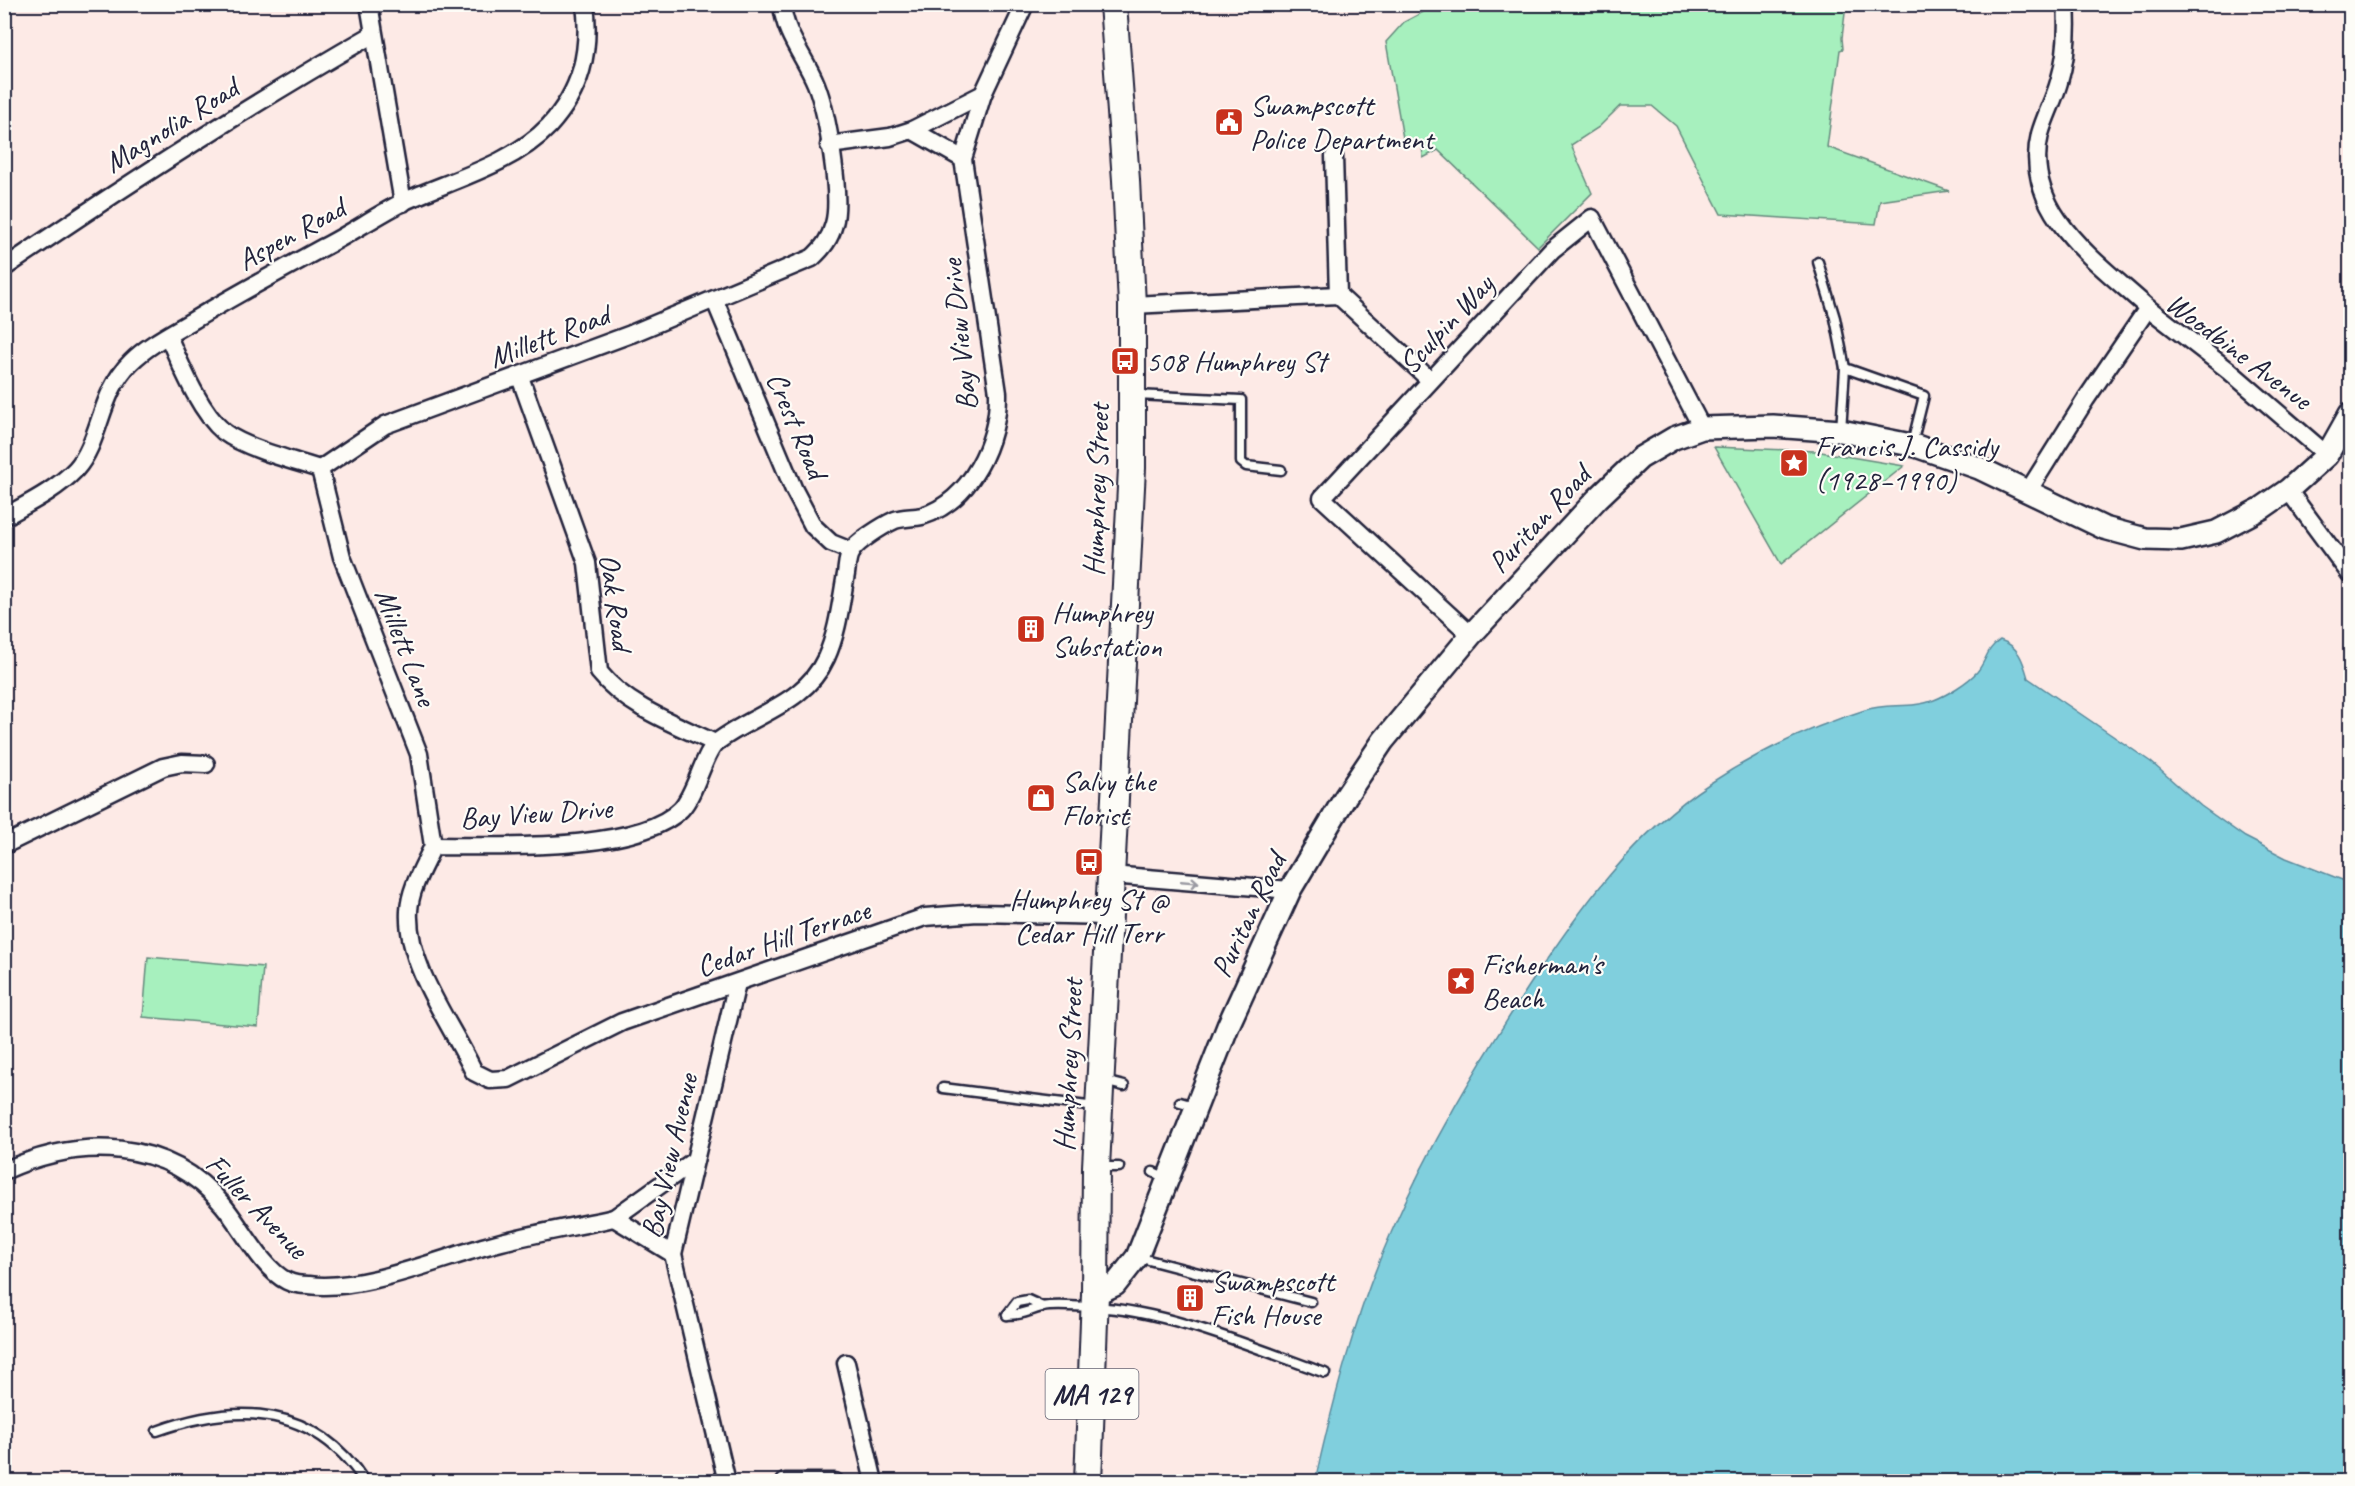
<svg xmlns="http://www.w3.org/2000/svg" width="2355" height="1486" font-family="Caveat,sans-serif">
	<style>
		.green { fill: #a7f0be; stroke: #64897c; stroke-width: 1.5 }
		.water { fill: #80cfdd; stroke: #5a8a9c; stroke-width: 1.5 }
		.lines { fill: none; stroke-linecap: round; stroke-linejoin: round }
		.service-casing { stroke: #22223b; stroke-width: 13 }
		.minor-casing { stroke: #22223b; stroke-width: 21 }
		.tertiary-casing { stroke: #22223b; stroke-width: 26 }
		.primary-casing { stroke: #22223b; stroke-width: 30 }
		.service { stroke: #fdfcf7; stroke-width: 8 }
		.minor { stroke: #fdfcf7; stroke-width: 16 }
		.tertiary { stroke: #fdfcf7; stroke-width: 21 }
		.primary { stroke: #fdfcf7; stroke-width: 26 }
		.oneway { stroke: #9a9aa2 }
		.labels { text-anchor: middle; stroke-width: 4.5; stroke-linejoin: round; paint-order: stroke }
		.shield { fill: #fdfcf7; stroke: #646373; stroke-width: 1.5 }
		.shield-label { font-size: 28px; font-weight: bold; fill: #22223b }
		.poi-label { font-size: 30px; fill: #22223b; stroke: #fdfcf7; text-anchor: start }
		.street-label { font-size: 30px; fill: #22223b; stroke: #fdfcf7 }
	</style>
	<rect width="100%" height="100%" fill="#fdeae6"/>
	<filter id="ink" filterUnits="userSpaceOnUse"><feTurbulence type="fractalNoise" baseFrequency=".0167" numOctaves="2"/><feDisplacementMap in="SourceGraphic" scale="12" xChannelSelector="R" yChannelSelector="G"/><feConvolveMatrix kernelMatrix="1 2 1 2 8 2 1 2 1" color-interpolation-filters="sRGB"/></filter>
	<g filter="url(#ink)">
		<g class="green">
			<path d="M 1431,5 L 1846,5 L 1842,38 L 1843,49 L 1840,50 L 1827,147 L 1949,191 L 1880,201 L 1876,224 L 1721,214 L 1676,126 L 1652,106 L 1620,106 L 1599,127 L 1571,145 L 1592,193 L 1538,247 L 1438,150 L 1423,158 L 1422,143 L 1404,144 L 1386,42 L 1404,22 L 1429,9 Z"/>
			<path d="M 1714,447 L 1815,451 L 1904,466 L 1781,564 Z"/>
			<path d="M 148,957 L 263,967 L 258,1027 L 143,1017 Z"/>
		</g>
		<path class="water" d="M 2000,640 C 2019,646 2023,661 2028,678 L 2151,762 L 2201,806 L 2245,837 L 2286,858 L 2350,883 L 2350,1481 L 1315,1481 C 1334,1397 1356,1312 1391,1233 C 1429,1146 1477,1066 1529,986 C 1577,913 1634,833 1709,784 C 1756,753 1811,727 1865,710 C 1886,703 1913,709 1934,700 C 1947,695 1967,683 1977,672 C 1987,660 1986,649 2000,640 Z"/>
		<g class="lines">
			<g class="service-casing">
				<g id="service">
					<path d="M 1818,262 L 1835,318 L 1845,368 L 1841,431"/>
					<path d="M 1845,368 L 1924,396 L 1912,444"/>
					<path d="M 1136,395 L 1241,400 L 1241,462 L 1246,466 L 1281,470"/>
					<path d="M 1104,1081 L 1124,1086"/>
					<path d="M 943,1088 L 1096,1107"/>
					<path d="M 1180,1102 L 1194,1106"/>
					<path d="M 1099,1167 L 1119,1167"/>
					<path d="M 1153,1172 L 1166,1178"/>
					<path d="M 1137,1257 L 1311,1302"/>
					<path d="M 1007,1315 C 1024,1315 1027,1311 1042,1307 C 1057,1304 1078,1307 1093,1307 C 1167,1310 1255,1348 1325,1373"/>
					<path d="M 1007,1315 L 1017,1302 L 1028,1300 L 1043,1307"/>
					<path d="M 157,1431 C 237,1402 315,1405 365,1482"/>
				</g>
			</g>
			<g class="minor-casing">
				<g id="minor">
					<path d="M 369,4 L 403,203"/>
					<path d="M 2066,4 C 2068,31 2067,56 2059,82 C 2054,100 2045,116 2040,134 C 2021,212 2098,262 2148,308"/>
					<path d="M 983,94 L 963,159 L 998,393 C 999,441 971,501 922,516 C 913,518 903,517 895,520 C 884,525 856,542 851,552 C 847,557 847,568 846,574 C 841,601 838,632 826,658 C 805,704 755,713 717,742 C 704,752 696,793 681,809 C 639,853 492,846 433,846 C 424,866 410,888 409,911 C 406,966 451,1023 474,1072 L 490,1080 L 508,1079 L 622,1022 L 925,917 L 977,913 L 1109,916"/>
					<path d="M 912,130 L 963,159"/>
					<path d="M 829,145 L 890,137 L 912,130 L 983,94 L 1025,4"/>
					<path d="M 1334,156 L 1338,295"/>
					<path d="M 4,268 C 124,186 246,107 372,35"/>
					<path d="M 715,301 L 794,490 L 813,526 L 831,543 L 851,551"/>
					<path d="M 1132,305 L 1338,295 L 1430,380"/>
					<path d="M 168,336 C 181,365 199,411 224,432 C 245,448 294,461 320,469 L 385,425 L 631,334 L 812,258 C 823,248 830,239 834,224 C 842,196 827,112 816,84 C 805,57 784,34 782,4"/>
					<path d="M 520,377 L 587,563 L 599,672 C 627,707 675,724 715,743"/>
					<path d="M 320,469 L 342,557 L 419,754 L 433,846"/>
					<path d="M 2288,490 L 2350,574"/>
					<path d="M 2027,493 L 2086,399 L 2148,308 L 2227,369 L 2327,455"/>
					<path d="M 4,517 C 29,503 56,490 76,469 C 101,441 99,393 131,362 C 148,345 172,333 192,321 C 235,295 278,272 322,248 C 350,234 377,215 405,201 C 452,180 513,164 549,126 C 581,91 591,52 585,4"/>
					<path d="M 1471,635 L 1322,498 L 1552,250 L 1592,218 L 1702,428"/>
					<path d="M 4,845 L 163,767 L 182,763 L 206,764"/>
					<path d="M 1111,875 L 1290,890"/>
					<path d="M 4,1171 C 79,1137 167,1137 223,1205 C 241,1226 262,1269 287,1281 C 293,1284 303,1285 309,1285 C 361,1292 439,1259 490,1245 C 530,1234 573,1227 614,1218"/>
					<path d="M 673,1254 L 614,1218 L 695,1160"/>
					<path d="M 846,1363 L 874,1482"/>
					<path d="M 727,1482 L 673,1254 L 737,983"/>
					<path d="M 785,1482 L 835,1482"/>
				</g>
			</g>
			<g class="tertiary-casing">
				<path id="tertiary" d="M 1095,1294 L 1115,1285 L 1137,1257 L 1228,1026 L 1290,890 L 1346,796 L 1383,741 L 1471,635 L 1597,499 L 1640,458 L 1674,438 L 1702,428 L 1773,426 L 1841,431 L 1916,446 L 1979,468 L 2104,528 L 2145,539 L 2181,540 L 2216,532 L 2262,508 L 2288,490 L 2327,455 L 2350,414"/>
			</g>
			<g class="primary-casing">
				<path id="primary" d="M 1088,1482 L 1095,1294 L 1096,1167 L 1132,468 L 1132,305 L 1126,180 L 1113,4"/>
			</g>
			<use href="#service" class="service"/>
			<use href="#minor" class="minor"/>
			<use href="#tertiary" class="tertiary"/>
			<use href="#primary" class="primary"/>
		</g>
		<defs><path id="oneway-shaft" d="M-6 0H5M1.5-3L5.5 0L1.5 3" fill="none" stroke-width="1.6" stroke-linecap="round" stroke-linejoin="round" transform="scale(1.5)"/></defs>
		<use class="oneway" href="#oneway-shaft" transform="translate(1190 882) rotate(5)"/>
	</g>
	<defs>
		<g id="civic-square" transform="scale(1.5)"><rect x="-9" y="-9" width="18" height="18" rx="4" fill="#c8321e" stroke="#fdfcf7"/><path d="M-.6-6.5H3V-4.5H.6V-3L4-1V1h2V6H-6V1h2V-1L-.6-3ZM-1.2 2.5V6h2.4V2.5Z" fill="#fff"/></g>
		<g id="bus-square" transform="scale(1.5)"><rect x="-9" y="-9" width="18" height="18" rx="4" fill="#c8321e" stroke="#fdfcf7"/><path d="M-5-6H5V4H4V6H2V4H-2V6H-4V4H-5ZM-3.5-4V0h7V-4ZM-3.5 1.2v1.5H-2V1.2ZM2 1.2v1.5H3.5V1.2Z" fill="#fff"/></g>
		<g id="sight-square" transform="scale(1.5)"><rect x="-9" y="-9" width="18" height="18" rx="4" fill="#c8321e" stroke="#fdfcf7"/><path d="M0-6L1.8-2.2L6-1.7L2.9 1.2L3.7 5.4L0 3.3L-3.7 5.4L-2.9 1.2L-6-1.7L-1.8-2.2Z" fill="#fff"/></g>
		<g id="building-square" transform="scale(1.5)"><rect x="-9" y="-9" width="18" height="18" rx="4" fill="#c8321e" stroke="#fdfcf7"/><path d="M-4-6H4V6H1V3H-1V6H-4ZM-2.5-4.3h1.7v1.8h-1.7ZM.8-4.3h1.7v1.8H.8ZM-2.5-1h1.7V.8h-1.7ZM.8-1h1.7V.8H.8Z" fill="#fff"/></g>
		<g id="shop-square" transform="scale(1.5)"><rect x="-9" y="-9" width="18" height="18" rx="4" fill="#c8321e" stroke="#fdfcf7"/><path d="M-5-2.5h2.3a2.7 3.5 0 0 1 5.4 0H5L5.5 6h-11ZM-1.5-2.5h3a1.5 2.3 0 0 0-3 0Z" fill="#fff"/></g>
	</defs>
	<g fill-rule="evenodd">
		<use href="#civic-square" x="1229" y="122"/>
		<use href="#bus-square" x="1125" y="361"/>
		<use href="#sight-square" x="1794" y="463"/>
		<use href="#building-square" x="1031" y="629"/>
		<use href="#shop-square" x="1041" y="798"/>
		<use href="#bus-square" x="1089" y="862"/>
		<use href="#sight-square" x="1461" y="981"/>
		<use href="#building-square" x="1190" y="1298"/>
	</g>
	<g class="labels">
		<rect class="shield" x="1045.5" y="1369" width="93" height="50" rx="4.5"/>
		<g class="shield-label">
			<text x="1092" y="1404">MA 129</text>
		</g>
		<g class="poi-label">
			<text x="1250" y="115">Swampscott<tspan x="1250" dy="34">Police Department</tspan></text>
			<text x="1146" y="371">508 Humphrey St</text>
			<text x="1815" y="456">Francis J. Cassidy<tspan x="1815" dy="34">(1928–1990)</tspan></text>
			<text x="1052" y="622">Humphrey<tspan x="1052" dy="34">Substation</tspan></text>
			<text x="1062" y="791">Salvy the<tspan x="1062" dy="34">Florist</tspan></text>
			<text x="1089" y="909" text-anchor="middle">Humphrey St @<tspan x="1089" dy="34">Cedar Hill Terr</tspan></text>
			<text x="1482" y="974">Fisherman's<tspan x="1482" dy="34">Beach</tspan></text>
			<text x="1211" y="1291">Swampscott<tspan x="1211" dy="34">Fish House</tspan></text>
		</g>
		<g class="street-label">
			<text transform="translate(171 125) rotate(-32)" y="10">Magnolia Road</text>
			<text transform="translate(291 234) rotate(-29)" y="10">Aspen Road</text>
			<text transform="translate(1446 324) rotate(-47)" y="10">Sculpin Way</text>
			<text transform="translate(959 335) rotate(-96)" y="10">Bay View Drive</text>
			<text transform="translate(549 336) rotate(-21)" y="10">Millett Road</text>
			<text transform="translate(2239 351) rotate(37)" y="10">Woodbine Avenue</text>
			<text transform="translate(797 425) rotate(67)" y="10">Crest Road</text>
			<text transform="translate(1096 490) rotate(-88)" y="10">Humphrey Street</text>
			<text transform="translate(1539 519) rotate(-47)" y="10">Puritan Road</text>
			<text transform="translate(616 602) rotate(82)" y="10">Oak Road</text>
			<text transform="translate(406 647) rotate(69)" y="10">Millett Lane</text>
			<text transform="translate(536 813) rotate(-4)" y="10">Bay View Drive</text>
			<text transform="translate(1248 915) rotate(-64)" y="10">Puritan Road</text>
			<text transform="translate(783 938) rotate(-19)" y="10">Cedar Hill Terrace</text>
			<text transform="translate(1068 1065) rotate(-87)" y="10">Humphrey Street</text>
			<text transform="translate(669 1156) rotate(-77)" y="10">Bay View Avenue</text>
			<text transform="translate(257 1206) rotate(46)" y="10">Fuller Avenue</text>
		</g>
	</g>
	<rect width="2355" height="1486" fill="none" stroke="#fdfcf7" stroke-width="24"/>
	<rect x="12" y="12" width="2331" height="1462" fill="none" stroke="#22223b" stroke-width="2" filter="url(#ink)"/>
</svg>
